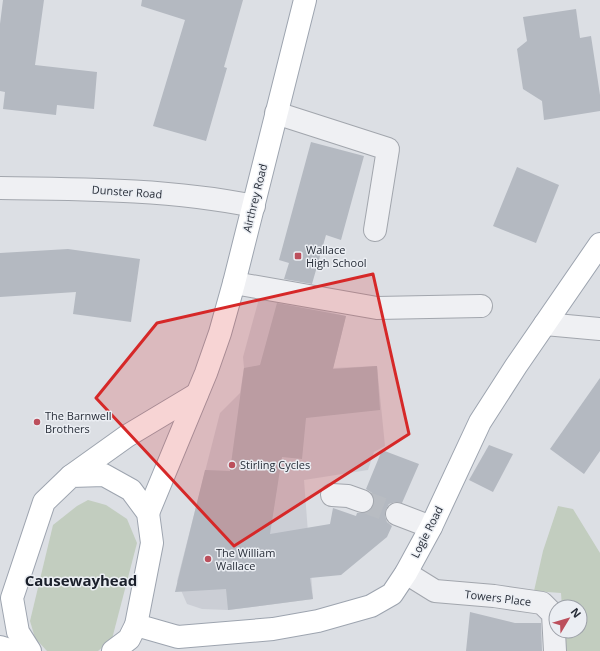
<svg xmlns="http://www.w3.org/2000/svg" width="600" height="651" font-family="'Open Sans',sans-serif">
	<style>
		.built { fill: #cbced5 }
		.green { fill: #c2cdbf }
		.building { fill: #b4b9c1 }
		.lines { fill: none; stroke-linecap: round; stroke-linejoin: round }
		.minor-tunnel { stroke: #b8bcc2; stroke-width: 22; stroke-dasharray: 22 11; stroke-linecap: butt }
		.minor-casing { stroke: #a2a6ad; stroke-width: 24 }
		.major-casing { stroke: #9da4af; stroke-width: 24 }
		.minor { stroke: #eff0f3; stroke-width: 22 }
		.major { stroke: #fff; stroke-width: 22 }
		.marked { fill: #d62828; fill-opacity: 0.2; stroke: #d62828; stroke-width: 3; stroke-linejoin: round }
		.poi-dot { fill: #bc4f5c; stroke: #ebeef3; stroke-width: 1.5 }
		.labels { text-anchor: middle; stroke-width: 3; stroke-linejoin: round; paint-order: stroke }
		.street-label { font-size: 11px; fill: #282e39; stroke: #ebeef3 }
		.poi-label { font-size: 11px; fill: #282e39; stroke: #ebeef3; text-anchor: start }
		.district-label { font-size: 15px; font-weight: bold; fill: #1a1f2a; stroke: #ebeef3 }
	</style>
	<rect width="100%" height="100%" fill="#dcdfe4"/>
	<path class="built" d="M 260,295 L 346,316 L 333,368 L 377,366 L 385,446 L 374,452 L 368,470 L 304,480 L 313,599 L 228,610 L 202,609 L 187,604 L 177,581 L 220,413 L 240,393 L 244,368 L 243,357 Z"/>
	<g class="green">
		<path d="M 88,500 L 106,505 L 127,519 L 137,543 L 112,639 L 98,651 L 47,651 L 35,638 L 30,621 L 53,525 L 77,506 Z"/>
		<path d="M 558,506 L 573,509 L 600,553 L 600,651 L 564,651 L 564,631 L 580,631 L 580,607 L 562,607 L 561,593 L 534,591 L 543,551 Z"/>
	</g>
	<g class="building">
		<path d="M 3,0 L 44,0 L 35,65 L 97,72 L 94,109 L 57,105 L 56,115 L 3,109 L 5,92 L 0,91 L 0,24 Z"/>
		<path d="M 142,0 L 243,0 L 224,67 L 227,68 L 206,141 L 153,126 L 185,20 L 141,6 Z"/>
		<path d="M 576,9 L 580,38 L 591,36 L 600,95 L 600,111 L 544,120 L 542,101 L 523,89 L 517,49 L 527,41 L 523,17 Z"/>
		<path d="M 311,142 L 364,156 L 341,240 L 326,235 L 312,284 L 284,279 L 289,263 L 279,260 Z"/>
		<path d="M 517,167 L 559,185 L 536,243 L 493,226 Z"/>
		<path d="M 68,249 L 140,259 L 131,322 L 73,314 L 76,292 L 0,297 L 0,253 Z"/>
		<path d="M 277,303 L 346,316 L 333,369 L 377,366 L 380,410 L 306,418 L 302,459 L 282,457 L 270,534 L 330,524 L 333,508 L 356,516 L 357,513 L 364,513 L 370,511 L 374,506 L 374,499 L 372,493 L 366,489 L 382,450 L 419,464 L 402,503 L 395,502 L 389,504 L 386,509 L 385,516 L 387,522 L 392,526 L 387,537 L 341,575 L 310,578 L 313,599 L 228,610 L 226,589 L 175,592 L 205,470 L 230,471 L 244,368 L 260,365 Z"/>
		<path d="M 600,378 L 600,451 L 584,474 L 550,449 Z"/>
		<path d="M 489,445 L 513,454 L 493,492 L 469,480 Z"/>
		<path d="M 470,612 L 515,623 L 541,623 L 542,651 L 466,651 Z"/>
	</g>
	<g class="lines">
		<path class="minor-tunnel" d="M 362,501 L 397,514"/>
		<g class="minor-casing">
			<g id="minor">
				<path d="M 276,113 L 388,149 L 375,230"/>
				<path d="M 0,188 C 84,189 171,189 254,206"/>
				<path d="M 234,283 L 377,308 L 481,306"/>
				<path d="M 545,324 L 600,329"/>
				<path d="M 332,495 L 348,496 L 362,501"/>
				<path d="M 397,514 L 431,527"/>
				<path d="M 406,573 L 435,591 L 494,596 L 542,603 L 553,614 L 555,651"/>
			</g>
		</g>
		<g class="major-casing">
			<g id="major">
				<path d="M 71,476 L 127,436 L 197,394"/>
				<path d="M 148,513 L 206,373 L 220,333 L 234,283 L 305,0"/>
				<path d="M 136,625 L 178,637 L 273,629 L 318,621 L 371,606 L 392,594 L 406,573 L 431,527 L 480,422 L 516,366 L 600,244"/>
				<path d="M 0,647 L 13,651"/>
				<path d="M 30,651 L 18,632 L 12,598 L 44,502 L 71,476 L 104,475 L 131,490 L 148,513 L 152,543 L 136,625 L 129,639 L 113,651"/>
			</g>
		</g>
		<use href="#minor" class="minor"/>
		<use href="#major" class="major"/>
	</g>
	<path class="marked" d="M 373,274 L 409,434 L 234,546 L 96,398 L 157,323 Z"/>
	<g class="poi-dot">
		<rect x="294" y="252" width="8" height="8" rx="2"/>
		<circle cx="37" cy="422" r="4"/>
		<circle cx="232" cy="465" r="4"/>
		<circle cx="208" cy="559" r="4"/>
	</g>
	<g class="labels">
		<g class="street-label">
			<text transform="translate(127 192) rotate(4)" y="4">Dunster Road</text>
			<text transform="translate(255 198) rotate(-76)" y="4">Airthrey Road</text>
			<text transform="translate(427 532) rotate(-63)" y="4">Logie Road</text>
			<text transform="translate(498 598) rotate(7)" y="4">Towers Place</text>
		</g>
		<g class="poi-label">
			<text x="306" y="254">Wallace<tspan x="306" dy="13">High School</tspan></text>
			<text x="45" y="420">The Barnwell<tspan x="45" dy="13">Brothers</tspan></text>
			<text x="240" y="469">Stirling Cycles</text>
			<text x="216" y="557">The William<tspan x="216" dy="13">Wallace</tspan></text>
		</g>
		<g class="district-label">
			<text x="81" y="586">Causewayhead</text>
		</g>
	</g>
	<g transform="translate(568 619) rotate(52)"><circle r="19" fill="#ebeef3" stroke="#9da1a9"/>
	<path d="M0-3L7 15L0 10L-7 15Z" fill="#bc4f5c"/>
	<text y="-6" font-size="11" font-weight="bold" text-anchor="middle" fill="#282e39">N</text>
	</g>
</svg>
